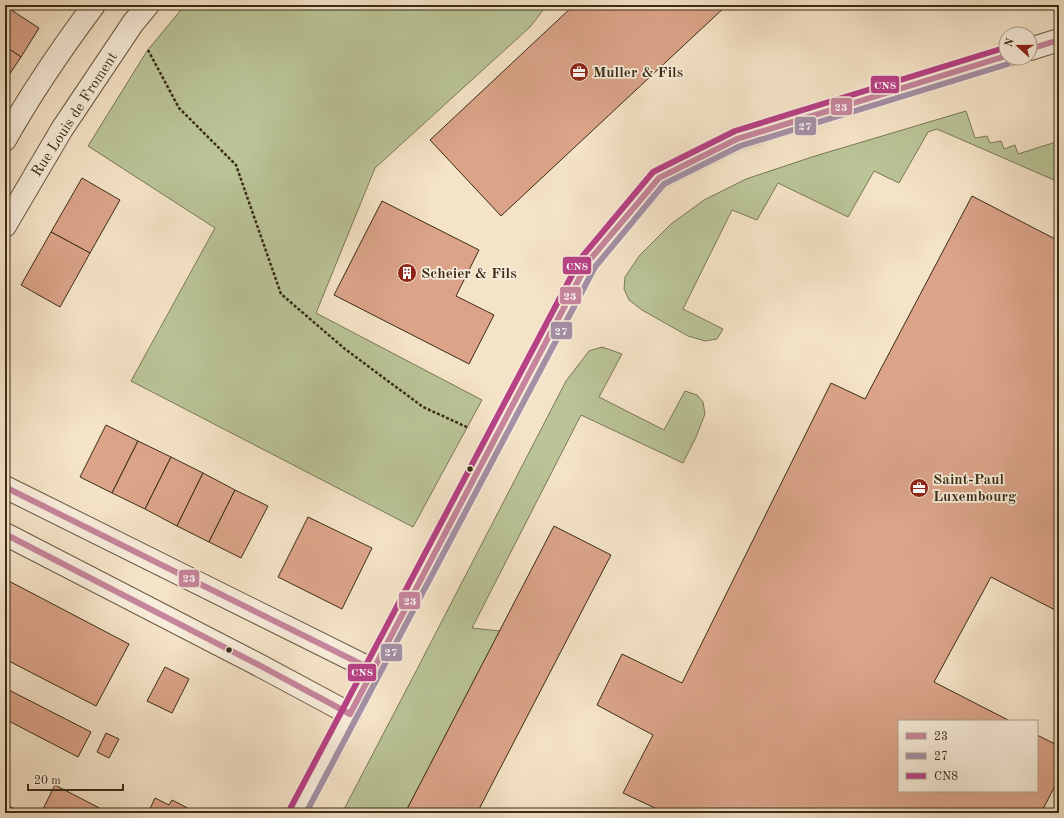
<svg xmlns="http://www.w3.org/2000/svg" width="1064" height="818" font-family="'Old Standard TT',serif">
	<style>
		.green { fill: #bac497; stroke: #7a7856 }
		.building { fill: #dba489; stroke: #3b2c16 }
		.lines { fill: none; stroke-linecap: round; stroke-linejoin: round }
		.minor-casing { stroke: #6a5a42; stroke-width: 24 }
		.path { stroke: #3b2c16; stroke-width: 2.5; stroke-dasharray: 3 2; stroke-linecap: butt }
		.minor { stroke: #f8eddb; stroke-width: 22 }
		.bus-1-casing { stroke: #f8eddb; stroke-width: 9 }
		.bus-2-casing { stroke: #f8eddb; stroke-width: 9 }
		.bus-3-casing { stroke: #f8eddb; stroke-width: 9 }
		.bus-1 { stroke: #c6859c; stroke-width: 6 }
		.bus-2 { stroke: #a490a5; stroke-width: 6 }
		.bus-3 { stroke: #b74185; stroke-width: 6 }
		.bus-dot { fill: #3b2c16; stroke: #f8eddb; stroke-width: 1.5 }
		.labels { text-anchor: middle; stroke-width: 3.5; stroke-linejoin: round; paint-order: stroke }
		.poi-label { font-size: 15px; font-weight: bold; fill: #3b2c16; stroke: #f8eddb; text-anchor: start }
		.street-label { font-size: 15px; fill: #3b2c16; stroke: #f8eddb }
		.line-badge { stroke: #f8eddb; stroke-width: 1.5 }
		.badge-label { font-size: 11px; text-anchor: middle; font-weight: bold; fill: #fff }
	</style>
	<rect width="100%" height="100%" fill="#f5e3c7"/>
	<filter id="stains"><feTurbulence type="fractalNoise" baseFrequency=".005" numOctaves="4"/><feColorMatrix values="0 0 0 0 .2 0 0 0 0 .09 0 0 0 0 .02 0 0 0 .5 -.17"/></filter>
	<radialGradient id="worn" r=".72"><stop offset=".6" stop-color="#630" stop-opacity="0"/><stop offset="1" stop-color="#630" stop-opacity=".3"/></radialGradient>
	<g class="green">
		<path d="M 185,5 L 547,5 L 530,27 L 375,168 L 316,313 L 482,400 L 413,527 L 131,381 L 215,228 L 88,146 L 147,51 Z"/>
		<path d="M 966,111 L 975,138 L 987,136 L 990,143 L 1001,141 L 1004,149 L 1015,145 L 1018,154 L 1059,141 L 1059,152 L 1057,153 L 1059,161 L 1059,179 L 1054,180 L 937,129 L 928,132 L 899,183 L 874,171 L 848,217 L 778,183 L 757,220 L 732,210 L 683,309 L 723,329 L 717,339 L 705,341 L 688,336 L 642,310 L 629,300 L 624,289 L 625,277 L 640,255 L 671,224 L 704,200 L 746,179 L 815,156 Z"/>
		<path d="M 602,347 L 622,354 L 599,397 L 664,430 L 685,391 L 697,395 L 703,402 L 705,414 L 696,437 L 683,463 L 581,415 L 472,628 L 500,631 L 405,813 L 342,813 L 413,677 L 566,381 L 589,351 Z"/>
	</g>
	<g class="building">
		<path d="M 574,5 L 727,5 L 501,216 L 430,140 Z"/>
		<path d="M 5,6 L 39,28 L 21,57 L 5,46 Z"/>
		<path d="M 5,46 L 21,57 L 5,81 Z"/>
		<path d="M 82,178 L 120,200 L 90,253 L 51,232 Z"/>
		<path d="M 972,196 L 1059,241 L 1059,612 L 991,577 L 934,682 L 1010,721 L 899,721 L 899,791 L 1037,791 L 1037,735 L 1059,746 L 1059,778 L 1041,813 L 652,813 L 655,808 L 623,793 L 653,735 L 597,705 L 622,654 L 682,683 L 831,383 L 865,399 Z"/>
		<path d="M 382,201 L 479,250 L 456,296 L 494,315 L 469,364 L 334,295 Z"/>
		<path d="M 51,232 L 90,253 L 60,307 L 21,285 Z"/>
		<path d="M 106,425 L 138,441 L 112,493 L 80,477 Z"/>
		<path d="M 138,441 L 171,457 L 145,509 L 112,493 Z"/>
		<path d="M 171,457 L 203,473 L 177,526 L 145,509 Z"/>
		<path d="M 203,473 L 235,490 L 209,542 L 177,526 Z"/>
		<path d="M 235,490 L 268,506 L 241,558 L 209,542 Z"/>
		<path d="M 308,517 L 372,548 L 342,609 L 278,577 Z"/>
		<path d="M 554,526 L 611,555 L 477,813 L 405,813 Z"/>
		<path d="M 5,579 L 129,644 L 96,706 L 5,659 Z"/>
		<path d="M 165,667 L 189,679 L 172,713 L 147,701 Z"/>
		<path d="M 5,688 L 91,732 L 78,757 L 5,719 Z"/>
		<path d="M 106,733 L 119,739 L 109,758 L 97,752 Z"/>
		<path d="M 55,785 L 109,813 L 41,813 Z"/>
		<path d="M 155,798 L 169,805 L 172,800 L 197,813 L 148,813 Z"/>
		<path d="M 5,804 L 22,813 L 5,813 Z"/>
	</g>
	<g class="lines">
		<g class="minor-casing">
			<g id="minor">
				<path d="M 1030,49 L 1059,40"/>
				<path d="M 5,140 C 31,93 62,48 94,5"/>
				<path d="M 5,226 L 62,129 L 133,23 L 148,5"/>
				<path d="M 5,487 L 373,670"/>
				<path d="M 5,534 L 255,663 L 350,714"/>
				<path d="M 297,813 L 588,262 L 659,178 L 737,139 L 1006,56"/>
			</g>
		</g>
		<path class="path" d="M 148,50 L 179,108 L 236,165 L 281,294 L 345,349 L 423,407 L 469,428"/>
		<use href="#minor" class="minor"/>
		<g class="bus-1-casing">
			<g id="bus-1">
				<path d="M 1030,49 L 1059,40"/>
				<path d="M 5,487 L 373,670"/>
				<path d="M 5,534 L 255,663 L 350,714 L 588,262 L 659,178 L 737,139 L 1006,56"/>
			</g>
		</g>
		<g class="bus-2-casing">
			<path id="bus-2" d="M 306,813 L 595,267 L 664,184 L 740,146 L 1008,64"/>
		</g>
		<g class="bus-3-casing">
			<path id="bus-3" d="M 290,809 L 581,258 L 653,172 L 735,131 L 1004,48"/>
		</g>
		<use href="#bus-1" class="bus-1"/>
		<use href="#bus-2" class="bus-2"/>
		<use href="#bus-3" class="bus-3"/>
	</g>
	<defs>
		<g id="office-disc" transform="scale(1)"><circle r="9.5" fill="#8f2418" stroke="#f8eddb"/><path d="M-6-3h4V-5.5h4V-3h4V5H-6ZM-1-4.5V-3h2v-1.5ZM-6 0V1H6V0Z" fill="#fff"/></g>
		<g id="building-disc" transform="scale(1)"><circle r="9.5" fill="#8f2418" stroke="#f8eddb"/><path d="M-4-6H4V6H1V3H-1V6H-4ZM-2.5-4.3h1.7v1.8h-1.7ZM.8-4.3h1.7v1.8H.8ZM-2.5-1h1.7V.8h-1.7ZM.8-1h1.7V.8H.8Z" fill="#fff"/></g>
	</defs>
	<g fill-rule="evenodd">
		<use href="#office-disc" x="579" y="72"/>
		<use href="#building-disc" x="407" y="273"/>
		<use href="#office-disc" x="919" y="488"/>
	</g>
	<g class="bus-dot">
		<circle cx="470" cy="469" r="3.5"/>
		<circle cx="229" cy="650" r="3.5"/>
	</g>
	<g class="labels">
		<g class="poi-label">
			<text x="593" y="77">Muller &amp; Fils</text>
			<text x="421" y="278">Scheier &amp; Fils</text>
			<text x="933" y="484">Saint-Paul<tspan x="933" dy="17">Luxembourg</tspan></text>
		</g>
		<g class="street-label">
			<text transform="translate(74 114) rotate(-57)" y="5">Rue Louis de Froment</text>
		</g>
	</g>
	<g class="line-badge">
		<rect x="870" y="75" width="30" height="19" rx="4" fill="#b74185"/>
		<rect x="830" y="97" width="23" height="19" rx="4" fill="#c6859c"/>
		<rect x="794" y="116" width="23" height="20" rx="4" fill="#a490a5"/>
		<rect x="562" y="256" width="30" height="19" rx="4" fill="#b74185"/>
		<rect x="559" y="286" width="23" height="19" rx="4" fill="#c6859c"/>
		<rect x="550" y="321" width="23" height="19" rx="4" fill="#a490a5"/>
		<rect x="178" y="569" width="22" height="19" rx="4" fill="#c6859c"/>
		<rect x="398" y="591" width="23" height="19" rx="4" fill="#c6859c"/>
		<rect x="380" y="643" width="23" height="19" rx="4" fill="#a490a5"/>
		<rect x="347" y="663" width="30" height="19" rx="4" fill="#b74185"/>
	</g>
	<g class="badge-label">
		<text x="885" y="89">CN8</text>
		<text x="841" y="111">23</text>
		<text x="805" y="130">27</text>
		<text x="577" y="270">CN8</text>
		<text x="570" y="300">23</text>
		<text x="561" y="335">27</text>
		<text x="189" y="582">23</text>
		<text x="410" y="605">23</text>
		<text x="391" y="656">27</text>
		<text x="362" y="676">CN8</text>
	</g>
	<rect width="1064" height="818" fill="none" stroke="#f5e3c7" stroke-width="20"/>
	<rect x="6" y="6" width="1052" height="806" fill="none" stroke="#3b2c16" stroke-width="2"/>
	<rect x="10" y="10" width="1044" height="798" fill="none" stroke="#3b2c16"/>
	<rect x="898" y="720" width="140" height="72" fill="#f8eddb" stroke="#aca08c"/>
	<rect x="906" y="733" width="20" height="6" fill="#c6859c" stroke="#aca08c"/>
	<text x="934" y="740" font-size="12" fill="#3b2c16">23</text>
	<rect x="906" y="753" width="20" height="6" fill="#a490a5" stroke="#aca08c"/>
	<text x="934" y="760" font-size="12" fill="#3b2c16">27</text>
	<rect x="906" y="773" width="20" height="6" fill="#b74185" stroke="#aca08c"/>
	<text x="934" y="780" font-size="12" fill="#3b2c16">CN8</text>
	<g transform="translate(1018 46) rotate(291)"><circle r="19" fill="#f8eddb" stroke="#aca08c"/>
	<path d="M0-3L7 15L0 10L-7 15Z" fill="#8f2418"/>
	<text y="-6" font-size="11" font-weight="bold" text-anchor="middle" fill="#3b2c16">N</text>
	</g>
	<path d="M28 784v6h95v-6" fill="none" stroke="#3b2c16" stroke-width="2"/>
	<text x="34" y="784" font-size="12" fill="#3b2c16" stroke="#f8eddb" stroke-width="3" paint-order="stroke">20 m</text>
	<rect width="100%" height="100%" filter="url(#stains)"/>
	<rect width="100%" height="100%" fill="url(#worn)"/>
</svg>
